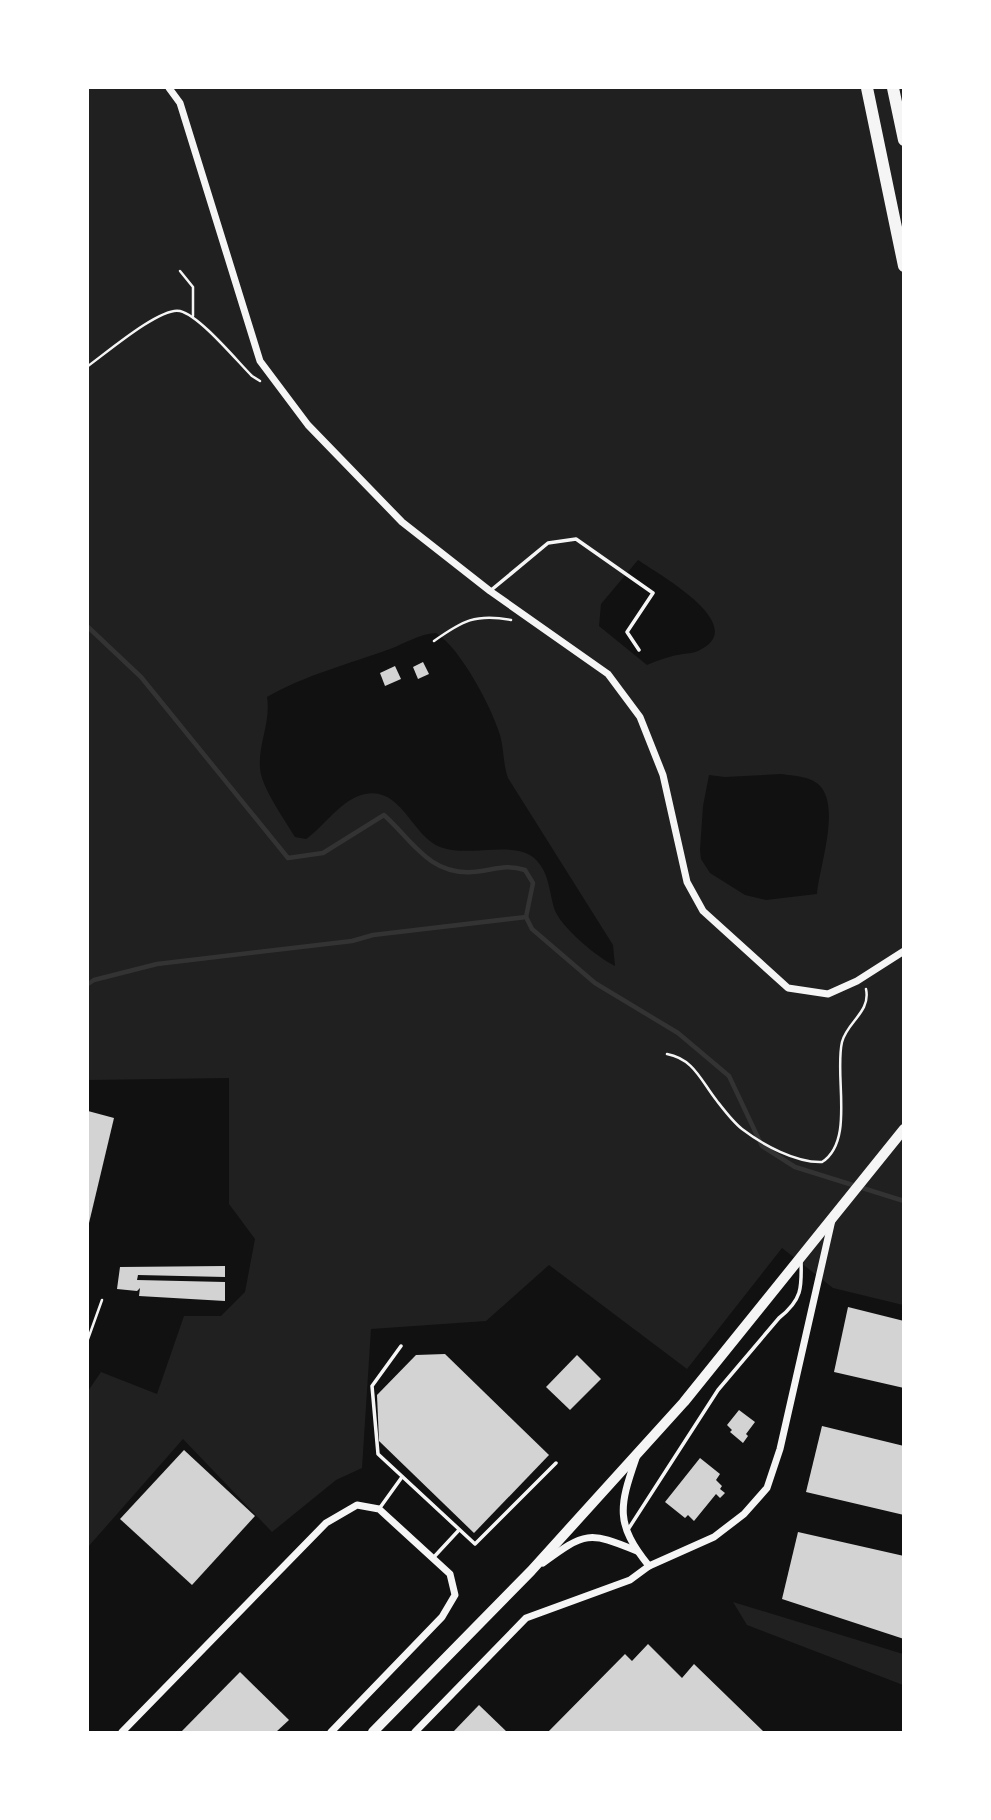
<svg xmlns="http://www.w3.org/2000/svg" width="991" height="1820" font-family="Rubik,sans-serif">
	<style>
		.green { fill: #202020; fill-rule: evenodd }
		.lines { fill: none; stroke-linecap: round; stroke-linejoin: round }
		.stream { stroke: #333; stroke-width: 4.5 }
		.building { fill: #d3d3d3 }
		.path { stroke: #f5f5f5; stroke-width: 2.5 }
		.service { stroke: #f5f5f5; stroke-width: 3.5 }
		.minor { stroke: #f5f5f5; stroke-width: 7 }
		.tertiary { stroke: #f5f5f5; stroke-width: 10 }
		.trunk { stroke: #f5f5f5; stroke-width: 12 }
	</style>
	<rect width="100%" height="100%" fill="#111"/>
	<g class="green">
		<path d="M 88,88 L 903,88 L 903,1305 L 833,1288 L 782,1248 L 687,1369 L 549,1265 L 486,1321 L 371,1329 L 362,1468 L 336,1480 L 272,1532 L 183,1439 L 88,1547 L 88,1391 L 101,1372 L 157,1394 L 184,1316 L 221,1316 L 245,1292 L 255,1239 L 229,1204 L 229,1078 L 88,1080 ZM 638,560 C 658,574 753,626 698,651 C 694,653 688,653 683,654 C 670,656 658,660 647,665 L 599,626 L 601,604 ZM 436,633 C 461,649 491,706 500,735 C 504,749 503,764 508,778 L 613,945 L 615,966 C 597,957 560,927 554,908 C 549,890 549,871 534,858 C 514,840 466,858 440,847 C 412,836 401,786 365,794 C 341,799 325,826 306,839 L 295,837 C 285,820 261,787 260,768 C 258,744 271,722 267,697 C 305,675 349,664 390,649 C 406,643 419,634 436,633 ZM 781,774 C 794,776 812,776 821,787 C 840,810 819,868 817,894 L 766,900 L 745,895 L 710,873 L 701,859 L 700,850 L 703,806 L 709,775 L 725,777 Z"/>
		<path d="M 733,1602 L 903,1654 L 903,1685 L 747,1625 Z"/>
	</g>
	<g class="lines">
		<g class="stream">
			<path d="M 88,627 L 141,677 L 288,858 L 323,853 L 384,815 C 411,839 429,875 472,872 C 492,871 504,863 525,870 L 533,883 L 526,917"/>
			<path d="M 526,917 L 532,929 L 595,983 L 678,1033 L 729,1076 L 762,1146 L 795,1167 L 904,1201"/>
			<path d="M 88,984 L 94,980 L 157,964 L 352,941 L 373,935 L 526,917"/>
		</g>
	</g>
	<g class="building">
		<path d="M 423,662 L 429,674 L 418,679 L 413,667 Z"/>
		<path d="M 395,666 L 401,679 L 385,686 L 380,673 Z"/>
		<path d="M 88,1111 L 114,1118 L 89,1223 L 88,1223 Z"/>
		<path d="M 225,1266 L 225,1277 L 138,1275 L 137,1280 L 225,1282 L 225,1301 L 139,1296 L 140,1288 L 137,1291 L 117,1289 L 120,1267 Z"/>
		<path d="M 848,1307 L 904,1321 L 904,1388 L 834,1372 Z"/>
		<path d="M 445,1354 L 549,1455 L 474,1533 L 379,1441 L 377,1395 L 416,1355 Z"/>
		<path d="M 577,1355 L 601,1379 L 570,1410 L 546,1387 Z"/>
		<path d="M 739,1410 L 755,1422 L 746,1434 L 748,1436 L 743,1443 L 730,1432 L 732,1430 L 727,1425 Z"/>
		<path d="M 822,1426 L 904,1446 L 904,1515 L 806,1492 Z"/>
		<path d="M 184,1450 L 255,1516 L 192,1585 L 120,1519 Z"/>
		<path d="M 700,1458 L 720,1474 L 716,1480 L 722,1486 L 720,1489 L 725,1493 L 720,1498 L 716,1494 L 694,1521 L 688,1515 L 685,1518 L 665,1502 Z"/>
		<path d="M 798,1532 L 904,1556 L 904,1639 L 782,1599 Z"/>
		<path d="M 648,1644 L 682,1678 L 694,1664 L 764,1732 L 548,1732 L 625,1654 L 632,1661 Z"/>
		<path d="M 240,1672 L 289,1720 L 276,1732 L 181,1732 Z"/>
		<path d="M 479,1705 L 507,1732 L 453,1732 Z"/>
	</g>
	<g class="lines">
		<g class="path">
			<path d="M 180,271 L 193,287 L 193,316"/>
			<path d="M 88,366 C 105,354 161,306 180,311 C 200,316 236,360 252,376 L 260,381"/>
			<path d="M 434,641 C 462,621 476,613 511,620"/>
			<path d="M 667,1054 C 694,1059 701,1081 717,1101 C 724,1110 733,1122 742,1129 C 763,1145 796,1163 822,1162 C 855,1141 834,1076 842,1042 C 847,1022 871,1012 866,989"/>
			<path d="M 88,1339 L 102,1300"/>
		</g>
		<g class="service">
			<path d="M 490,591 L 548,543 L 576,539 L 653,593 L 627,632 L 639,650"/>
			<path d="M 401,1346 L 372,1386 L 378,1454 L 475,1544 L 556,1463"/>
			<path d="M 379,1509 L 402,1477"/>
			<path d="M 629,1528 L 718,1390 L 779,1318 C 802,1300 802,1288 801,1260"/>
			<path d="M 433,1558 L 459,1530"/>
		</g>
		<g class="minor">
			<path d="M 169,88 L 180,103 L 260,361 L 308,425 L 402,522 L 490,591 L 608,674 L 640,717 L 663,775 L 687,882 L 703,911 L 788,988 L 828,994 L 857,981 L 904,951"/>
			<path d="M 636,1458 C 619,1507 615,1524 649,1566"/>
			<path d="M 543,1563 C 585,1532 589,1531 637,1551"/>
			<path d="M 122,1732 L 326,1523 L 357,1505 L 379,1509 L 450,1574 L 455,1595 L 442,1617 L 331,1732"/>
			<path d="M 415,1732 L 526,1618 L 630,1580 L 649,1566 L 714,1537 L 744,1514 L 767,1488 L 780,1449 L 832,1220"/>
		</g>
		<path class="tertiary" d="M 373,1732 L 531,1571 L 684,1402 L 904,1129"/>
		<g class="trunk">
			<path d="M 867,88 L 904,266"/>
			<path d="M 893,88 L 904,140"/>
		</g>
	</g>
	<rect width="991" height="1820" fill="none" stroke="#ffffff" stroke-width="178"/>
</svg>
